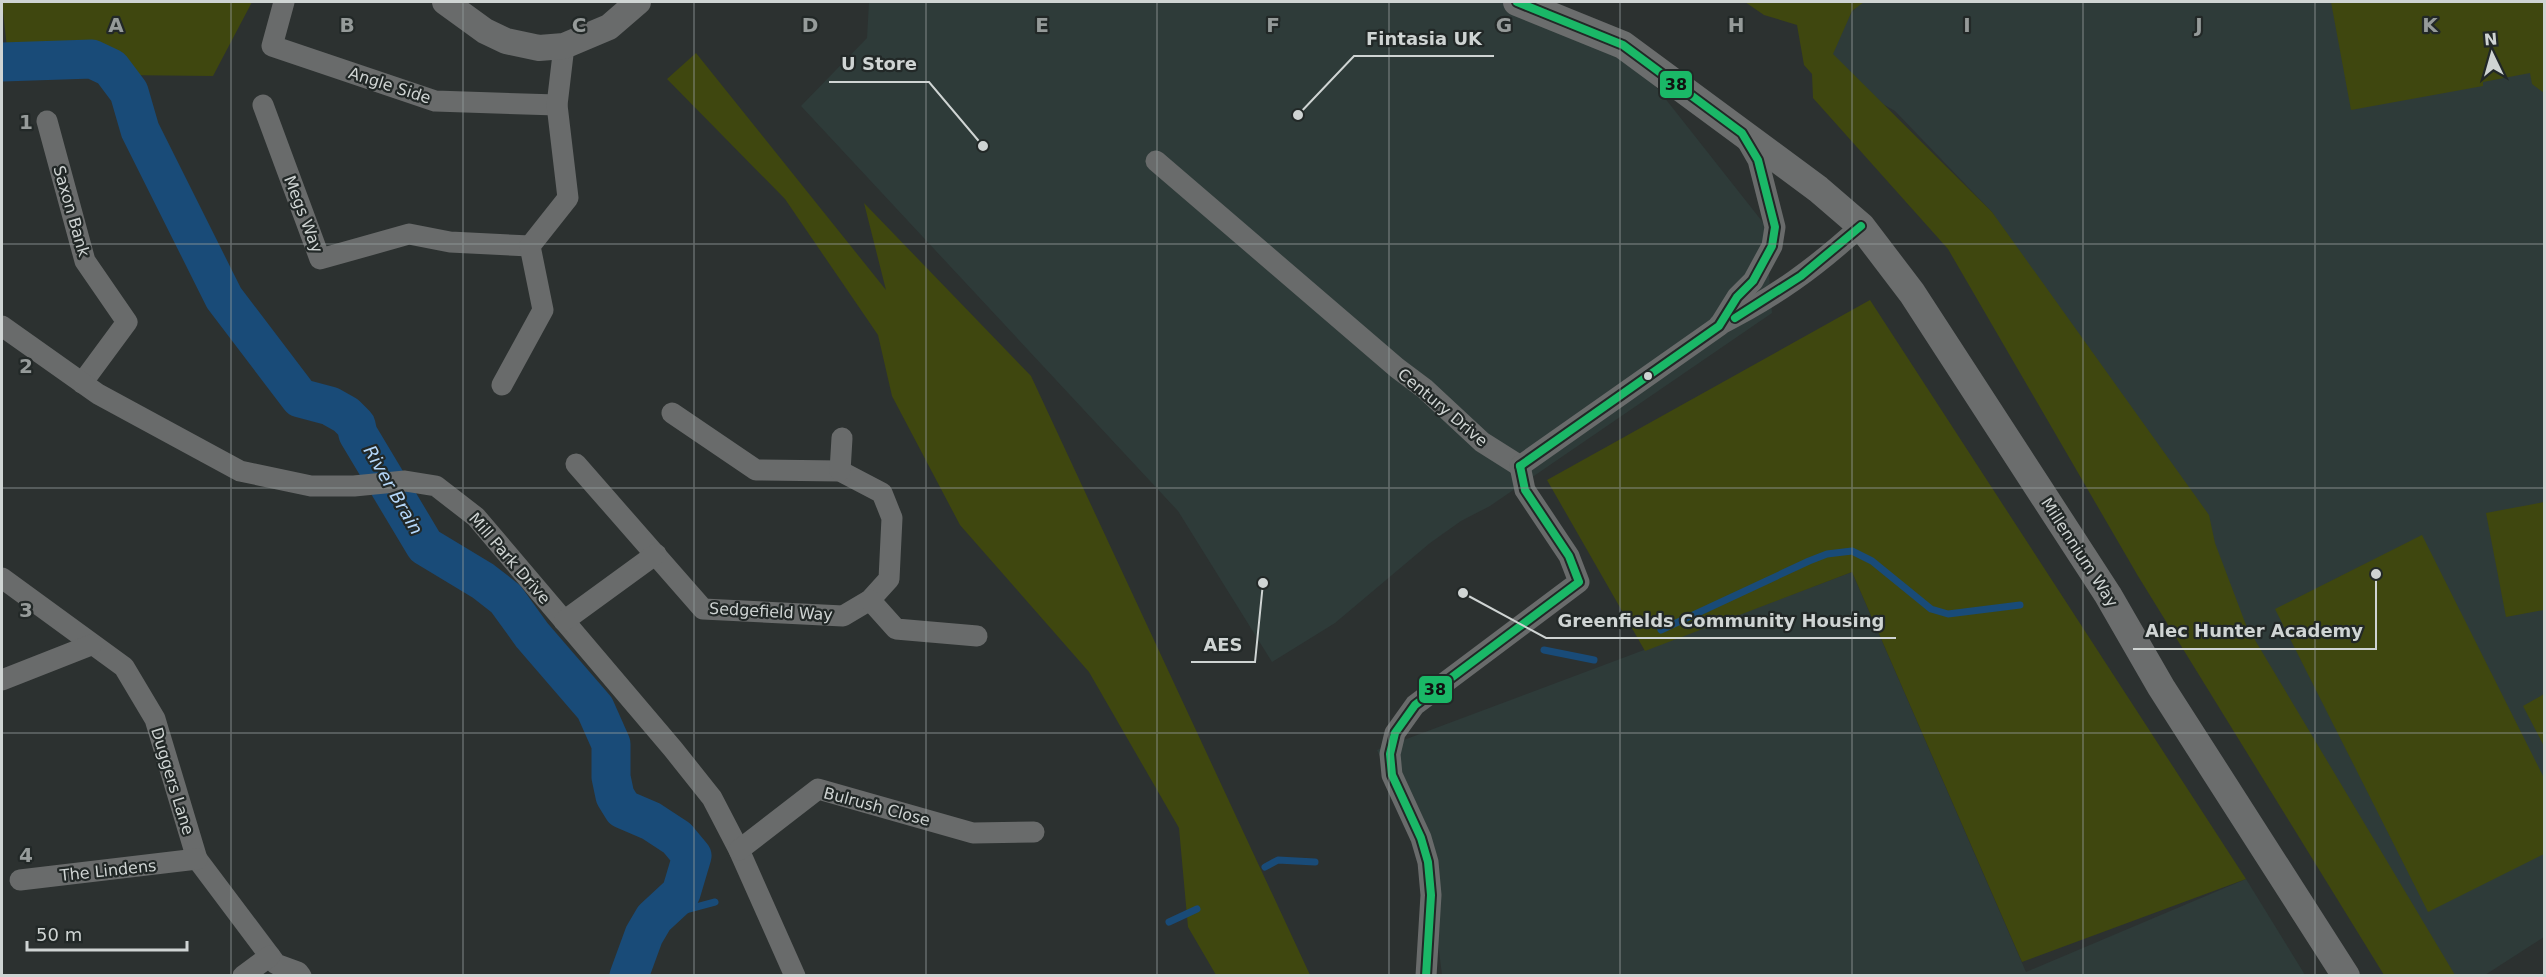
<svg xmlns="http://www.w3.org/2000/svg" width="2546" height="977" font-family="'DejaVu Sans',sans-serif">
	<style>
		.built { fill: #2e3b39 }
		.green { fill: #3f470f }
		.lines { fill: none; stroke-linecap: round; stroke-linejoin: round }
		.stream { stroke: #194b78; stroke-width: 7 }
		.river { stroke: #194b78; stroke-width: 39 }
		.minor { stroke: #696b6b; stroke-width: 21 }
		.tertiary { stroke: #696b6b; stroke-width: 26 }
		.secondary { stroke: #6b6d6d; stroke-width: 28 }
		.bus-1-casing { stroke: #222827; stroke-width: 12 }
		.bus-1 { stroke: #1ab867; stroke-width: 8 }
		.grid { fill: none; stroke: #969b9a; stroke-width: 1.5; stroke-opacity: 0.55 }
		.bus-dot { fill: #cfd4d3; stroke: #222827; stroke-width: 2 }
		.labels { text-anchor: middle; stroke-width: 4.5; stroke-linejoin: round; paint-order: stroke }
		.street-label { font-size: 16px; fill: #cfd4d3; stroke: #222827 }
		.water-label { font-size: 18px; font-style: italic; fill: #b4d7fa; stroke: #222827 }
		.grid-label { font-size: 20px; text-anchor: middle; font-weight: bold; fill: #969b9a; stroke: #222827; stroke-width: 4.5; stroke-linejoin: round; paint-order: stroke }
		.leader { fill: none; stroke: #cfd4d3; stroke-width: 2 }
		.callout-dot { fill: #cfd4d3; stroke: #222827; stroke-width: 2 }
		.callout-label { font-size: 18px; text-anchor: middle; font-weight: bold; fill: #cfd4d3; stroke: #222827; stroke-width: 4.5; stroke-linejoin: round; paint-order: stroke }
		.line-badge { stroke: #222827; stroke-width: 2 }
		.pale-badge-label { font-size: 16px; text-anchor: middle; font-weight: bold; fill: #111 }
	</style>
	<rect width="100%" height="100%" fill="#2c3130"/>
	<g class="built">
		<path d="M 869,2 L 1517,2 L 1623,45 L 1765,225 L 1772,313 L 1490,506 L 1461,521 L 1430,543 L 1335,623 L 1272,662 L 1178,511 L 801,106 L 867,38 Z"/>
		<path d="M 1860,2 L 2544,2 L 2544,937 L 2485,975 L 2445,975 L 1992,212 L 1895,111 L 1813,64 Z"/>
		<path d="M 1852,572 L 2026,972 L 2246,879 L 2305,975 L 1442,975 L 1428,862 L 1377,750 Z"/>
	</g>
	<g class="green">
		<path d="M 2,2 L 252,2 L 213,76 L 118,75 L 85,44 L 7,48 Z"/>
		<path d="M 1745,2 L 1864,2 L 1852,11 L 1833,54 L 1992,212 L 2209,515 L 2215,543 L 2246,625 L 2455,975 L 2384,975 L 2138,576 L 1948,249 L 1813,98 L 1812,74 L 1804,65 L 1797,25 L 1764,15 Z"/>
		<path d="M 2331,2 L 2544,2 L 2544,93 L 2532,84 L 2530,73 L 2483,82 L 2483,86 L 2351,110 Z"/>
		<path d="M 696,53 L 886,290 L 864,203 L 1031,376 L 1310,975 L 1216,975 L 1188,927 L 1179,828 L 1089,672 L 960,525 L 892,396 L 878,335 L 785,199 L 667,79 Z"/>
		<path d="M 1870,300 L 2246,879 L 2022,962 L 1852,572 L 1645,651 L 1547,480 Z"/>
		<path d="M 2544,502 L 2544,610 L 2506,617 L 2486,513 Z"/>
		<path d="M 2422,535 L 2544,778 L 2544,854 L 2428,912 L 2275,609 Z"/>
		<path d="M 2544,694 L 2544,746 L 2523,706 Z"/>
	</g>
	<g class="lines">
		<g class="stream">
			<path d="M 1661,630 L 1809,561 L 1827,554 L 1852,551 L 1872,561 L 1931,609 L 1948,614 L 2020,605"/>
			<path d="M 1544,650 L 1594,660"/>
			<path d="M 1265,867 L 1278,860 L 1315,862"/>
			<path d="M 1169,922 L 1197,909"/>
			<path d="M 644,935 L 674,913 L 715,902"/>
		</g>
		<path class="river" d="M 2,62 L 92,59 L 111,68 L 129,92 L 140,130 L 224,298 L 300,398 L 330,406 L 346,415 L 356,425 L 358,434 L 425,546 L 483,581 L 506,599 L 532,635 L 595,708 L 611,744 L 611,777 L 615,796 L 623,809 L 651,821 L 677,838 L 692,856 L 681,893 L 654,918 L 644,935 L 629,976"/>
		<g class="minor">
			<path d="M 284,2 L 272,46 L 435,101 L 557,105"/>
			<path d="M 263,105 L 320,259 L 409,234 L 450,242 L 530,246"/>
			<path d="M 47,121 L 85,261 L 127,322 L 82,383"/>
			<path d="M 1156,161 L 1397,368 L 1425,389 L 1482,442 L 1520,466"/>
			<path d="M 1719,325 C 1775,297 1815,268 1861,226"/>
			<path d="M 2,326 L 98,394 L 240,471 L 311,486 L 354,486 L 405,481 L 436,486 L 476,517 L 673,749 L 712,798 L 739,850 L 795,976"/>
			<path d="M 502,385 L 543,310 L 530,246 L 568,198 L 557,105 L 564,46"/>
			<path d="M 576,464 L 703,609 L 843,616 L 870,600 L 889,579 L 892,518 L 882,493 L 840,471 L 756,470 L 672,413"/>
			<path d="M 1520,466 L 1719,326 L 1737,297 L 1753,281 L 1772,246 L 1775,227 L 1758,160 L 1746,139"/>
			<path d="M 840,471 L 842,438"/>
			<path d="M 2,578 L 124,667 L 155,719 L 197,859 L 276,964 L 298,972 L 301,976"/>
			<path d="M 870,600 L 896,629 L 977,636"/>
			<path d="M 564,621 L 656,554"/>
			<path d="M 2,680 L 91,645"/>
			<path d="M 739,850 L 818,789 L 973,833 L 1034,832"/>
			<path d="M 20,880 L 197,859"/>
			<path d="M 243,976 L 270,956"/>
			<path d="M 1426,976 L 1431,895 L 1428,862 L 1421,838 L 1392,775 L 1390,754 L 1395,733 L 1415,705 L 1579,582 L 1569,556 L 1525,490 L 1520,466"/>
		</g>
		<path class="tertiary" d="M 445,2 L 485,31 L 506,41 L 539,48 L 564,46 L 609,27 L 638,2"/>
		<path class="secondary" d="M 1517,2 L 1623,45 L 1818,189 L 1861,226 L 1912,293 L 2108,595 L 2161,687 L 2346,976"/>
		<g class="bus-1-casing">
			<g id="bus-1">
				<path d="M 1517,2 L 1623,45 L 1742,133 L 1758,160 L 1775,227 L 1772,246 L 1753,281 L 1737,297 L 1719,326 L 1520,466"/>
				<path d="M 1735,318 L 1801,276 L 1861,226"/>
				<path d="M 1426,976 L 1431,895 L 1428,862 L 1421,838 L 1392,775 L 1390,754 L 1395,733 L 1415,705 L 1579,582 L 1569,556 L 1525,490 L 1520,466"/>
			</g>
		</g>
		<use href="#bus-1" class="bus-1"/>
	</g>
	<path class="grid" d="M 231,2 L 231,976M 463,2 L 463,976M 694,2 L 694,976M 926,2 L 926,976M 1157,2 L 1157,976M 1389,2 L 1389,976M 1620,2 L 1620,976M 1852,2 L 1852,976M 2083,2 L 2083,976M 2315,2 L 2315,976M 2,244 L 2544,244M 2,488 L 2544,488M 2,733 L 2544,733"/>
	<circle class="bus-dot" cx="1648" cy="376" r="5"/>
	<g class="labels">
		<g class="street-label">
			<text transform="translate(390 85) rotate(18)" y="6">Angle Side</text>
			<text transform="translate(72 211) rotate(74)" y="6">Saxon Bank</text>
			<text transform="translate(304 214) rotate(69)" y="6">Megs Way</text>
			<text transform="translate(1443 407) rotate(40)" y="6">Century Drive</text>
			<text transform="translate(2080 552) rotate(57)" y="6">Millennium Way</text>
			<text transform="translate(510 558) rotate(49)" y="6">Mill Park Drive</text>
			<text transform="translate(771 611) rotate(3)" y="6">Sedgefield Way</text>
			<text transform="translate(173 781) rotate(73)" y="6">Duggers Lane</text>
			<text transform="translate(877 806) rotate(15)" y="6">Bulrush Close</text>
			<text transform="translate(108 870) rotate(-6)" y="6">The Lindens</text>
		</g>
		<g class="water-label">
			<text transform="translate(393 490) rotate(60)" y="6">River Brain</text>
		</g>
	</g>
	<g class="grid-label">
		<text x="116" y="32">A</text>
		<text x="347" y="32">B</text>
		<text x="579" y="32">C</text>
		<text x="810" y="32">D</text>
		<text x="1042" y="32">E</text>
		<text x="1273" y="32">F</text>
		<text x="1504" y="32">G</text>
		<text x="1736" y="32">H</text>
		<text x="1967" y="32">I</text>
		<text x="2199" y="32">J</text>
		<text x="2430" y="32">K</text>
		<text x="26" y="129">1</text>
		<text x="26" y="373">2</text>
		<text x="26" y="617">3</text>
		<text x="26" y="862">4</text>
	</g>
	<path class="leader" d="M1298 115L1354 56H1494M983 146L929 82H829M1463 593L1546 638H1896M2376 574L2376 649H2133M1263 583L1255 662H1191"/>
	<g class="callout-dot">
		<circle cx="1298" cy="115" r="6"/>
		<circle cx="983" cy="146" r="6"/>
		<circle cx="1463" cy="593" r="6"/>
		<circle cx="2376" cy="574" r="6"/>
		<circle cx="1263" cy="583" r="6"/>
	</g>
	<g class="callout-label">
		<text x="1424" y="45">Fintasia UK</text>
		<text x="879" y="70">U Store</text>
		<text x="1721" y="627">Greenfields Community Housing</text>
		<text x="2254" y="637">Alec Hunter Academy</text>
		<text x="1223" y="651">AES</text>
	</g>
	<g class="line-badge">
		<rect x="1659" y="70" width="34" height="29" rx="6" fill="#1ab867"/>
		<rect x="1418" y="675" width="35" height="29" rx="6" fill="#1ab867"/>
	</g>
	<g class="pale-badge-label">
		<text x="1676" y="90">38</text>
		<text x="1435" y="695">38</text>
	</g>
	<rect width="2546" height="977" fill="none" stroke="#cfd4d3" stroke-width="6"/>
	<g transform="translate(2492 54) rotate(355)" stroke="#222827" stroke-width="4.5" paint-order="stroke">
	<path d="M0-4.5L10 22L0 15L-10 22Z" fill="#cfd4d3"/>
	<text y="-9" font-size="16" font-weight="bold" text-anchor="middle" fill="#cfd4d3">N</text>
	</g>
	<path d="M27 941v9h160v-9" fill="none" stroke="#cfd4d3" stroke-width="3"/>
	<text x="36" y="941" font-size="18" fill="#cfd4d3" stroke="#222827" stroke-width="4.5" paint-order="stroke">50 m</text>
</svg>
